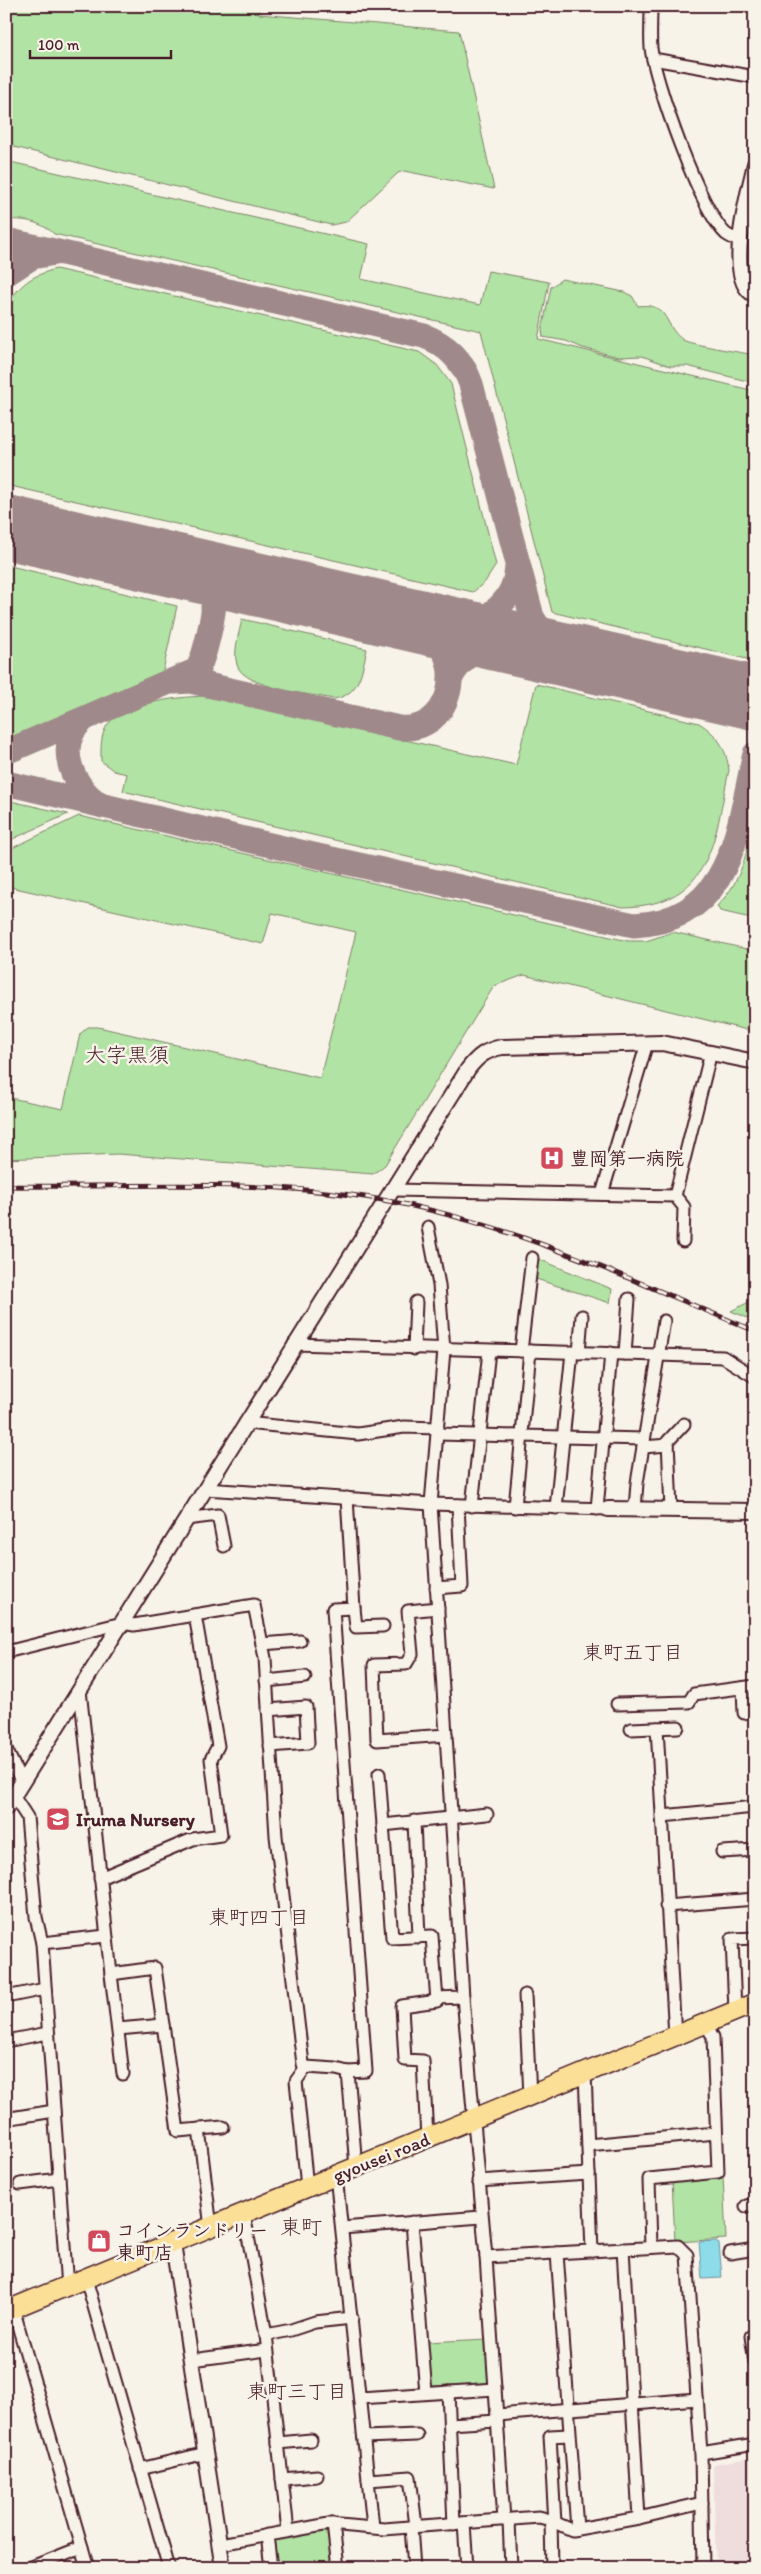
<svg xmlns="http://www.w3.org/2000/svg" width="761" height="2574" font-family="Itim,'Klee One',sans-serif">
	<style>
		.built { fill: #efddde }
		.green { fill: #b1e3a4; stroke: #7e8168 }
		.water { fill: #8cdce9; stroke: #72909d }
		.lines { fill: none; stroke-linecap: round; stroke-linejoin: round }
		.taxiway { stroke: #a0898a; stroke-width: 25 }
		.runway { stroke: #a0898a; stroke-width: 64 }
		.minor-casing { stroke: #4a1f2b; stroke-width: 15 }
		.tertiary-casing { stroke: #4a1f2b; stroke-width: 18 }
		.trunk-casing { stroke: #4a1f2b; stroke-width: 22 }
		.minor { stroke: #f7f3e8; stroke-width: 11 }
		.tertiary { stroke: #f7f3e8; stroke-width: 14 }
		.trunk { stroke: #fbdf96; stroke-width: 19 }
		.rail-casing { stroke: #4a1f2b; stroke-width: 5 }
		.rail { stroke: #f7f3e8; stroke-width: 3; stroke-dasharray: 9; stroke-linecap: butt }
		.labels { text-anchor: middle; stroke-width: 5; stroke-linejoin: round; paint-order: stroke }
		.poi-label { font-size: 19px; font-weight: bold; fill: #4a1f2b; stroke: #f7f3e8; text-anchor: start }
		.street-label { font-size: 19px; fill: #4a1f2b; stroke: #f7f3e8 }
		.neighbourhood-label { font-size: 20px; fill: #4a1f2b; stroke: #f7f3e8 }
		.quarter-label { font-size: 21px; fill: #4a1f2b; stroke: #f7f3e8 }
	</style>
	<rect width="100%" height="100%" fill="#f7f3e8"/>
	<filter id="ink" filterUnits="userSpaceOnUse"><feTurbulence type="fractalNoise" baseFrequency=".02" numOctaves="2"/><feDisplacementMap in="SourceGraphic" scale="10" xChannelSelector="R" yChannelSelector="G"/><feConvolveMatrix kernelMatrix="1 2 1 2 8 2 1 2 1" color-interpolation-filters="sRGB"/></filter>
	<g filter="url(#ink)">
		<path class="built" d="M 755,2457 L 755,2568 L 716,2568 L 713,2464 Z"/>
		<g class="green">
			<path d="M 6,6 L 259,6 L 259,14 L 459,31 L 494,189 L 404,171 L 398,173 L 346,222 L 331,225 L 6,145 Z"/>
			<path d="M 6,161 L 369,244 L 361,279 L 480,305 L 488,271 L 549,282 L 538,339 L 755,391 L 755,661 L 552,612 L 481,331 L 54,234 C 43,223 22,217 6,221 Z"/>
			<path d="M 56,269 L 419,352 L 437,365 L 451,384 L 496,565 L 485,582 L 473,592 L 6,485 L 6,306 C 21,283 31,276 56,269 Z"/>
			<path d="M 562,279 L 624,292 L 632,296 L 638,306 C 670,302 663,326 683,340 C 688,344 744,353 755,355 L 755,383 L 687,366 L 670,366 L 642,356 L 619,357 L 583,348 L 566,341 L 543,337 L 542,330 L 551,287 Z"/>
			<path d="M 6,565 L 177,606 L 163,671 L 6,740 Z"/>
			<path d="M 242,619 L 367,649 C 362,670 360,696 333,699 C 311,694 244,688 237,665 C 233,651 239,634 242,619 Z"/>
			<path d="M 536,684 L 699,723 C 718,735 726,748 729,770 C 714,840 713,905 623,907 L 123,791 L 127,774 L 114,771 L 101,761 C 101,748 100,735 108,724 C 125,702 184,696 210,696 L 516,765 Z"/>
			<path d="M 6,800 L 68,814 L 6,842 Z"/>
			<path d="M 79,816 L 628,941 L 646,941 L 673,932 L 755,951 L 755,1032 L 524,975 L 494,986 L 385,1165 L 373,1174 L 118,1154 L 6,1159 L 6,1097 L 63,1109 L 80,1034 L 88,1027 L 98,1027 L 320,1078 L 356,932 L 272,913 L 263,944 L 6,886 L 6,851 Z"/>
			<path d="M 755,816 L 755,919 L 720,911 L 717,906 C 744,879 746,852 755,816 Z"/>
			<path d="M 531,1256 L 612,1289 L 610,1303 L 530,1277 Z"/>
			<path d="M 755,1299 L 755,1321 L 731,1311 Z"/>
			<path d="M 723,2176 L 726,2239 L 675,2242 L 672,2179 Z"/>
			<path d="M 488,2339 L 490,2379 L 487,2383 L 433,2386 L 429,2383 L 426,2342 Z"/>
			<path d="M 327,2527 L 331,2530 L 335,2568 L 276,2568 L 272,2541 L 275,2537 Z"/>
		</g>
		<path class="water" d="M 716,2241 L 719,2243 L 722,2278 L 702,2279 L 699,2242 Z"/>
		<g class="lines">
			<g class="taxiway">
				<path d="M 6,240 L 424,336 C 448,345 463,361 471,384 L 532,617 L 547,640 L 569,655"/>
				<path d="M 6,274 L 32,257 L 55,253"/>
				<path d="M 213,607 C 219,591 230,583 246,582"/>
				<path d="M 454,629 C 487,621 516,602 517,565"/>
				<path d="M 450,679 C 462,656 482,646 507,641"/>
				<path d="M 174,682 L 190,681 L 399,728 C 442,733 462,683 443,649 C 436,635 423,627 409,619"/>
				<path d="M 83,720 C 53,745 73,790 103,806"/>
				<path d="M 6,752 L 197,670 C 205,657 216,608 214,593 C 212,584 206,577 198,571"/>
				<path d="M 6,783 L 313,855 L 634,925 C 733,920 737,830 755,754"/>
			</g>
			<path class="runway" d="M 6,527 L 755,698"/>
			<g class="minor-casing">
				<g id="minor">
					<path d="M 651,6 C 651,20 650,35 651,48 C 655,83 701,212 726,234 C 730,237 735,239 740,241"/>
					<path d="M 653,59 L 755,77"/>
					<path d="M 394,1190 L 675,1196 L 684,1207 L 683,1241"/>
					<path d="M 602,1194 L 647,1043"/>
					<path d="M 675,1196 L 711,1052"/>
					<path d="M 428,1227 L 439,1285 L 444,1350 L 431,1504 L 463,1997 L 486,2257 L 504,2520"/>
					<path d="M 294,1344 L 723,1357 L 755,1377"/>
					<path d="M 414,1349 L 416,1302"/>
					<path d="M 521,1351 L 532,1258"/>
					<path d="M 579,1353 L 582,1316"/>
					<path d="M 625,1354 L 629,1299"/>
					<path d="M 245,1423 L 358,1434 L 404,1427 L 438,1428"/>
					<path d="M 438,1434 L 644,1439"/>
					<path d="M 643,1447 L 668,1445"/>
					<path d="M 205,1489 L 431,1504 L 608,1509"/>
					<path d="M 347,1498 L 354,1608"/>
					<path d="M 472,1506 L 489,1351"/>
					<path d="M 515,1507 L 530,1351"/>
					<path d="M 556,1508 L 572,1352"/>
					<path d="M 597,1509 L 611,1353"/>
					<path d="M 635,1509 L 637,1483 L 664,1321"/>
					<path d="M 671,1510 L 668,1441 L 684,1424"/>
					<path d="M 186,1519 L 218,1515 L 224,1546"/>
					<path d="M 436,1588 L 462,1586 L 458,1505"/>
					<path d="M 438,1608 L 408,1611 L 412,1654 L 406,1664 L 374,1665 L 377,1740 L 446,1735"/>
					<path d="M 262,1644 L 300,1641"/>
					<path d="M 6,1652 L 122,1623 L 134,1625 L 254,1605 L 265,1658 L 276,1836 L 303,2064 L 306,2067 L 336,2069 L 348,2072 L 356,2167"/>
					<path d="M 266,1681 L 305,1677"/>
					<path d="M 743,1688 L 744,1713"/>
					<path d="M 80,1690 L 111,1974 L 155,1968 L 178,2131 L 223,2127"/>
					<path d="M 617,1704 L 689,1702 L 694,1694 L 755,1686"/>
					<path d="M 268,1710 L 306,1707 L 308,1743 L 270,1746"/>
					<path d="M 657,1728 L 675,2036"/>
					<path d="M 631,1729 L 678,1727"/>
					<path d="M 6,1749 L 22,1783"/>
					<path d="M 379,1774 L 392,1938 L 432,1936 L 437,2001 L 402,2006 L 405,2060 L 423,2061 L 427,2138"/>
					<path d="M 14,1797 L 27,1817 L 36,1917 L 42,1943 L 67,2287"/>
					<path d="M 662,1816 L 755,1807"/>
					<path d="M 414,1821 L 419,1937"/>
					<path d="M 383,1825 L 487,1814"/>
					<path d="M 722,1852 L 755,1850"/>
					<path d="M 100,1878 L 193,1839 L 221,1835 L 211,1759 L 218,1746 L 195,1615"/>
					<path d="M 666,1906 L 755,1899"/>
					<path d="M 42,1943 L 106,1936"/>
					<path d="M 111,1974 L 123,2074"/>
					<path d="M 525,1995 L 530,2096"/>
					<path d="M 6,1997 L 45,1989"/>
					<path d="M 436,1998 L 463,1997"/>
					<path d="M 735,2011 L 732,1939 L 755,1938"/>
					<path d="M 118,2029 L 163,2025"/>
					<path d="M 6,2041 L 48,2033"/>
					<path d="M 306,2067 L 296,2081 L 307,2187"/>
					<path d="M 348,2072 L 366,2071 L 333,1609 L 354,1608 L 356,1627 L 383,1626"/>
					<path d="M 585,2073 L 592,2251"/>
					<path d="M 11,2118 L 54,2111"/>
					<path d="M 199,2129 L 211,2228"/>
					<path d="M 588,2145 L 716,2133"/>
					<path d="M 336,2175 L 373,2527"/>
					<path d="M 478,2181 L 589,2174"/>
					<path d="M 20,2184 L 59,2179"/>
					<path d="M 746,2206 L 755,2204"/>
					<path d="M 244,2214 L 266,2335 L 288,2531"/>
					<path d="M 412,2222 L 426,2393"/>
					<path d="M 342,2228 L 481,2217"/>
					<path d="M 651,2247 L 649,2179 L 718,2172 L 713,2037 L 706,2024"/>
					<path d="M 623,2249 L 639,2518"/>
					<path d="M 557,2253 L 577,2529"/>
					<path d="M 730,2253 L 755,2249"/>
					<path d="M 486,2257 L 678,2246 L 687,2255 L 701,2453 L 703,2568"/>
					<path d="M 86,2279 L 169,2568"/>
					<path d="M 13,2308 L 88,2568"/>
					<path d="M 266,2335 L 291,2330 L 315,2322 L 352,2318"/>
					<path d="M 755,2336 L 751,2336 L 755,2362"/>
					<path d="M 192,2360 L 267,2350"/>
					<path d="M 448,2392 L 454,2524"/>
					<path d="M 360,2398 L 495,2389"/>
					<path d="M 497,2415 L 697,2399"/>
					<path d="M 450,2424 L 497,2421"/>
					<path d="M 364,2437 L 417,2435"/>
					<path d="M 278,2443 L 311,2440"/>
					<path d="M 701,2453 L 755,2444"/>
					<path d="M 140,2469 L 206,2453"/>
					<path d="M 282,2479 L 317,2476"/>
					<path d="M 368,2480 L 410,2477 L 416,2526"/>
					<path d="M 509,2520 L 511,2568"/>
					<path d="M 551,2520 L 552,2568"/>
					<path d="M 464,2523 L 467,2568"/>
					<path d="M 555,2523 L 550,2436 L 569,2435"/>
					<path d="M 333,2524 L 338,2568"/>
					<path d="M 411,2527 L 414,2568"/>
					<path d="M 267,2535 L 271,2568"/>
					<path d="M 220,2544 L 329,2524 L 384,2529 L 539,2517 L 547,2519 L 572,2530 L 639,2518 L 702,2503"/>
					<path d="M 29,2568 L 82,2547"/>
				</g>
			</g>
			<g class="tertiary-casing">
				<g id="tertiary">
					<path d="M 755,164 C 749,191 723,281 755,295"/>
					<path d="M 608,1509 L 755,1511"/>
					<path d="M 6,1808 L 468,1069 C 478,1056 486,1050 502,1047 L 662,1043 L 755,1062"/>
					<path d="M 173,2244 L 223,2568"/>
				</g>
			</g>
			<g class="trunk-casing">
				<path id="trunk" d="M 6,2311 L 755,2003"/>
			</g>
			<use href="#minor" class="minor"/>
			<use href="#tertiary" class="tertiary"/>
			<use href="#trunk" class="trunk"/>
			<g class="rail-casing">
				<path id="rail" d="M 6,1186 C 121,1188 237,1179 351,1195 C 493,1214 624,1277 755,1331"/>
			</g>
			<use href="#rail" class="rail"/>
		</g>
	</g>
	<defs>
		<g id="hospital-square" transform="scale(1.25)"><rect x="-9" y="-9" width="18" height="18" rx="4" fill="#d1495b" stroke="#f7f3e8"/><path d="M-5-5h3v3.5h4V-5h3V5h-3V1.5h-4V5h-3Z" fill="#fff"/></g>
		<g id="school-square" transform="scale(1.25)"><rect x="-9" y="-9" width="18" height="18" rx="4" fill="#d1495b" stroke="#f7f3e8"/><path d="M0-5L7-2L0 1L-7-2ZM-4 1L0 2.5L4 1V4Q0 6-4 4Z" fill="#fff"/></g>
		<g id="shop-square" transform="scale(1.25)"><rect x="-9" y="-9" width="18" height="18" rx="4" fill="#d1495b" stroke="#f7f3e8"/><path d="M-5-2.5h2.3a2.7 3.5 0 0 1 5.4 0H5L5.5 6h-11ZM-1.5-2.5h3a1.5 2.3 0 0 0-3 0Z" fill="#fff"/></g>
	</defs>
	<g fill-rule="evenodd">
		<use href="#hospital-square" x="552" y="1158"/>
		<use href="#school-square" x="58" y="1819"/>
		<use href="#shop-square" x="99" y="2241"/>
	</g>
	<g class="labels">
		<g class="poi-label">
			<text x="570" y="1165">豊岡第一病院</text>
			<text x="76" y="1826">Iruma Nursery</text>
			<text x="116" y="2237">コインランドリー<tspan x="116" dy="22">東町店</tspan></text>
		</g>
		<g class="street-label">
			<text transform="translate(381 2157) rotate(-22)" y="7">gyousei road</text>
		</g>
		<g class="neighbourhood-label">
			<text x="633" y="1659">東町五丁目</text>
			<text x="259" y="1924">東町四丁目</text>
			<text x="297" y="2398">東町三丁目</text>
		</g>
		<g class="quarter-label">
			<text x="127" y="1062">大字黒須</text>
			<text x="301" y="2234">東町</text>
		</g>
	</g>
	<rect width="761" height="2574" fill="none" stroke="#f7f3e8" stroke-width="25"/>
	<rect x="12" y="12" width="736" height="2549" fill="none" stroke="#4a1f2b" stroke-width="2" filter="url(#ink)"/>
	<path d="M30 50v8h141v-8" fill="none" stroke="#4a1f2b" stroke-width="2.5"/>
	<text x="38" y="50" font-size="15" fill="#4a1f2b" stroke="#f7f3e8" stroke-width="4" paint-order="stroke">100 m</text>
</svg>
